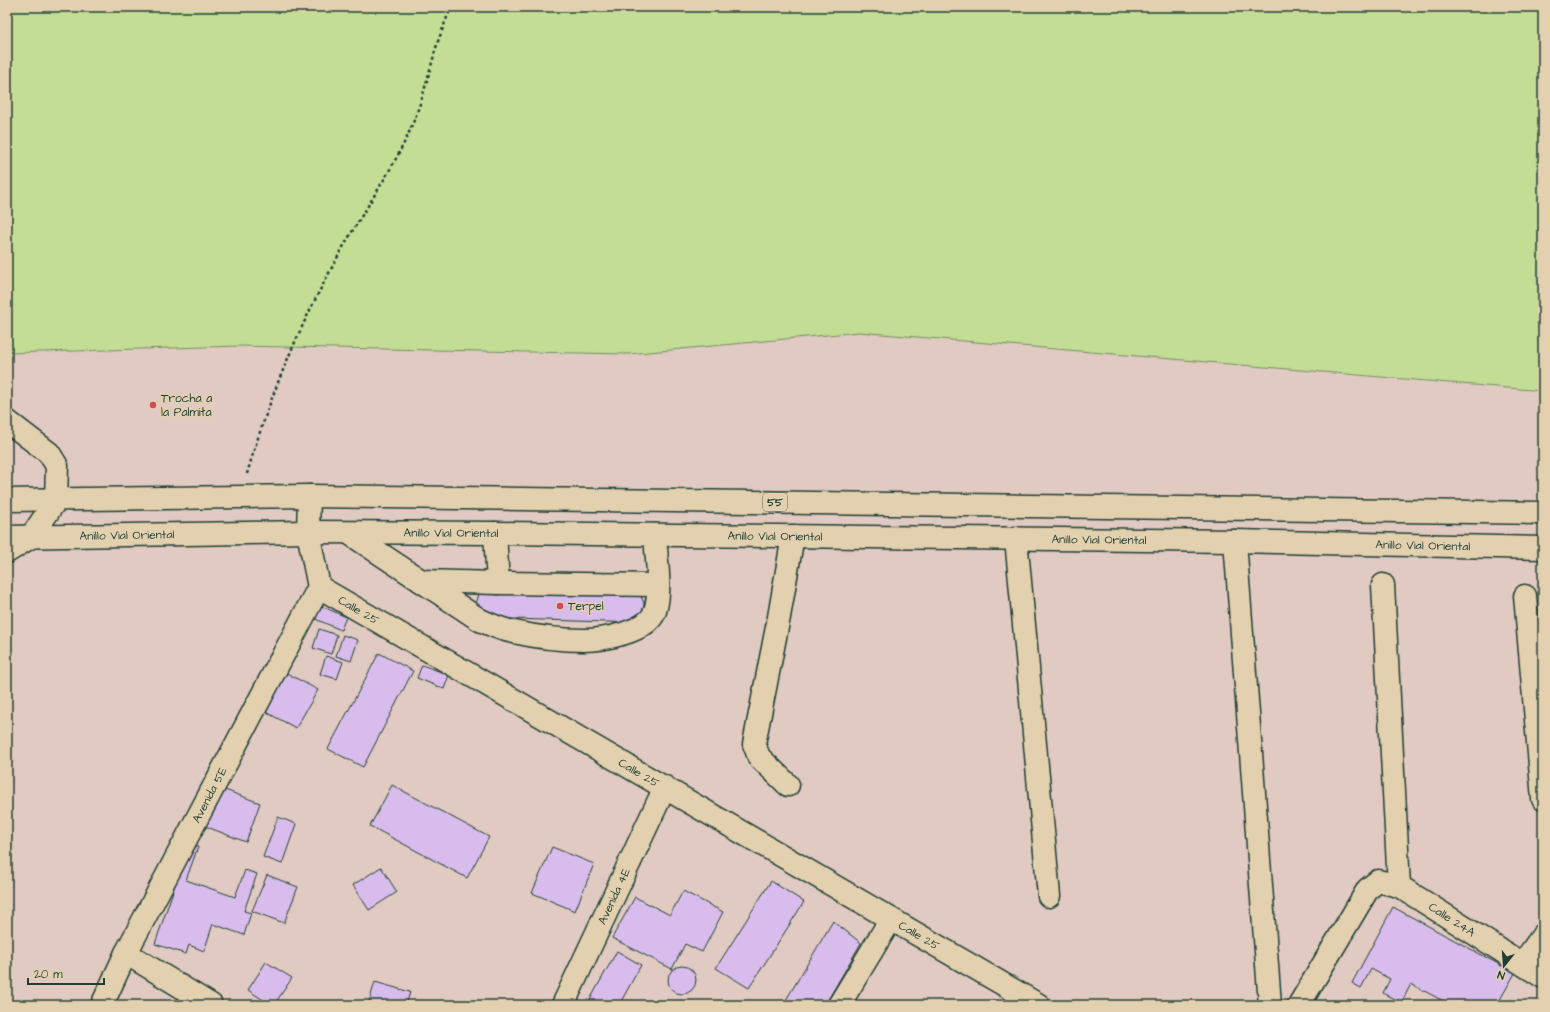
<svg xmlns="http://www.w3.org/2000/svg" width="1550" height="1012" font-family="'Architects Daughter',sans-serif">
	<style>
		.green { fill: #c3dd94; stroke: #718d64 }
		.building { fill: #d8bdec; stroke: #1f3d34 }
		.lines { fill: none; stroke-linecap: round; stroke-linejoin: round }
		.minor-casing { stroke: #1f3d34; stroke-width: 25 }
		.highway-casing { stroke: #1f3d34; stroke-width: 25 }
		.path { stroke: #1f3d34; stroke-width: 2.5; stroke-dasharray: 3 3; stroke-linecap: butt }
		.minor { stroke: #e3d0ae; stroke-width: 22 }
		.highway { stroke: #e3d0ae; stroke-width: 22 }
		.poi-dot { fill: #d1495b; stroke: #e3d0ae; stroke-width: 1.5 }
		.labels { text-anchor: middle; stroke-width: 3; stroke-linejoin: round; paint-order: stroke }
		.shield { fill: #e3d0ae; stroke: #5a6959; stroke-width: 1 }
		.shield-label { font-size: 11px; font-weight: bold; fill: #1f3d34 }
		.poi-label { font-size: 12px; fill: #1f3d34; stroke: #e3d0ae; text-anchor: start }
		.street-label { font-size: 12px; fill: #1f3d34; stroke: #e3d0ae }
	</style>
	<rect width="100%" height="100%" fill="#e0cac1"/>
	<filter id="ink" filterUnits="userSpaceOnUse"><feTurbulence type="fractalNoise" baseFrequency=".025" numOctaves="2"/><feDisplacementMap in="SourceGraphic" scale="8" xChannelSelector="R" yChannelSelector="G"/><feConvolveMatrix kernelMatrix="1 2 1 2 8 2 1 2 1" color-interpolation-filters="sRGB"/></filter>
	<g filter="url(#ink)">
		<path class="green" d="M 7,7 L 1543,7 L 1543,391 L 859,332 L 628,354 L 238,346 L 7,353 Z"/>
		<g class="building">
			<path d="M 484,587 L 639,592 L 644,603 L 644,608 L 643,614 L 638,623 L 482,618 L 477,609 L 476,604 L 479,594 Z"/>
			<path d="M 319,605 L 346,617 L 341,630 L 313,618 Z"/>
			<path d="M 319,629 L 337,635 L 331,654 L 313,648 Z"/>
			<path d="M 343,635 L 358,640 L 351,661 L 336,656 Z"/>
			<path d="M 379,653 L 413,671 L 363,767 L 328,749 Z"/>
			<path d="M 326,656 L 343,662 L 337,679 L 320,674 Z"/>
			<path d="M 422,665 L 449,675 L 444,689 L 417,678 Z"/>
			<path d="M 281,670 L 318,690 L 296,728 L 260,709 Z"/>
			<path d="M 392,785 L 489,837 L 467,878 L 370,826 Z"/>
			<path d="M 217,787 L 260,803 L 246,842 L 202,825 Z"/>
			<path d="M 278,817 L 296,824 L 282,864 L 263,857 Z"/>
			<path d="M 189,844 L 198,847 L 186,880 L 235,897 L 245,870 L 257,874 L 244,911 L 251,913 L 244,935 L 213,924 L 204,951 L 189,945 L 186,954 L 155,944 Z"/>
			<path d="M 552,847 L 594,864 L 575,911 L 532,893 Z"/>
			<path d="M 381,867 L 397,892 L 369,910 L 353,885 Z"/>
			<path d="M 267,875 L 298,887 L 284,923 L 252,911 Z"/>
			<path d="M 771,881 L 804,902 L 749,988 L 716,968 Z"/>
			<path d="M 683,891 L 723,912 L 702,952 L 685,944 L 672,969 L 612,938 L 635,897 L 670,915 Z"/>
			<path d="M 1393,907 L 1515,973 L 1497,1005 L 1451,1005 L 1411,984 L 1401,1003 L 1383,993 L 1390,979 L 1371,969 L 1361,988 L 1352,983 Z"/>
			<path d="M 833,921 L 861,943 L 825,1005 L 783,1005 Z"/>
			<path d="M 617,951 L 641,965 L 619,1005 L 587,1005 Z"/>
			<path d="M 266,962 L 292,978 L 274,1005 L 271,1005 L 248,990 Z"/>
			<circle cx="682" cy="980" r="14"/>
			<path d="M 375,982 L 410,992 L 406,1005 L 368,1005 Z"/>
			<path d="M 993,1001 L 1000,1005 L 991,1005 Z"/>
		</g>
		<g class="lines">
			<g class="minor-casing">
				<g id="minor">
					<path d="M 7,421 L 49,453 L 57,466 L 56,500 L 31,537 L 7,552"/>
					<path id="s1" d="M 309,496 L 308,532 L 319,587 L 1039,1005"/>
					<path d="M 349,533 L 480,620 C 491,625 502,630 514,632 C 536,637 562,640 584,640 C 603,640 648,632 655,611 C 662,590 656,557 655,535"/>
					<path d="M 495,533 L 498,583"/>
					<path d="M 1016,538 L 1049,896"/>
					<path d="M 1235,541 L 1270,1005"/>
					<path d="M 421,581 L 498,583 L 657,585"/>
					<path d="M 1383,585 L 1399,886"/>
					<path d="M 1525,596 L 1543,799"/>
					<path d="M 788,785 L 759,757 L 754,744 L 779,617 L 793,536"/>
					<path d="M 126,953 L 211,1005"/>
					<path d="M 1523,963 L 1543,935"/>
					<path id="s2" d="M 102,1005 L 126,953 L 319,587"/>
					<path id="s3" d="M 563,1005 L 665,787"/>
					<path d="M 839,1005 L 891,919"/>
					<path id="s4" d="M 1299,1005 L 1368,889 L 1378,881 L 1399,886 L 1543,977"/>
				</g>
			</g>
			<g class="highway-casing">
				<g id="highway">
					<path d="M 7,500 L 309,496 L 1543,513"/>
					<path id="s5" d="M 7,537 L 308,532 L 495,533 L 1235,541 L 1543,548"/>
				</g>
			</g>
			<path class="path" d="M 247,474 C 268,400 298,329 335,262 C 357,220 386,181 406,139 C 419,112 426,84 434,55 C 438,39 445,23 451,7"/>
			<use href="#minor" class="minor"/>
			<use href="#highway" class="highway"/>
		</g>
	</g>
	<g class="poi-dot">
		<circle cx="153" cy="405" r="4"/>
		<circle cx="560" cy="606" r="4"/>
	</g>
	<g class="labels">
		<rect class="shield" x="763" y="493" width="24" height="18" rx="3"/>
		<g class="shield-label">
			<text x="775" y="506">55</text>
		</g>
		<g class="poi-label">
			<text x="161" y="402">Trocha a<tspan x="161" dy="14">la Palmita</tspan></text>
			<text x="568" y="610">Terpel</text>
		</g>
		<g class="street-label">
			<text dy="4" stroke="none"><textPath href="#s5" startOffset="444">Anillo Vial Oriental</textPath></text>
			<text dy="4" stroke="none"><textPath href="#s5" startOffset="120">Anillo Vial Oriental</textPath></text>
			<text dy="4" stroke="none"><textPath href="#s5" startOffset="768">Anillo Vial Oriental</textPath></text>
			<text dy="4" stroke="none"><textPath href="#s5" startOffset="1092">Anillo Vial Oriental</textPath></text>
			<text dy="4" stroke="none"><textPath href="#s5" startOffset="1416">Anillo Vial Oriental</textPath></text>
			<text dy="4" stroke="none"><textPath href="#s1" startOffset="138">Calle 25</textPath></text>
			<text dy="4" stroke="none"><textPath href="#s1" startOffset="462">Calle 25</textPath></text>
			<text dy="4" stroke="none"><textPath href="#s2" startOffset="236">Avenida 5E</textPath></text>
			<text dy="4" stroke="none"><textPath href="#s3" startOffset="120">Avenida 4E</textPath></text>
			<text dy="4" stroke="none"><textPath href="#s4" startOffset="232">Calle 24A</textPath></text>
			<text dy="4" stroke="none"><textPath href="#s1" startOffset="786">Calle 25</textPath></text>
		</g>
	</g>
	<rect width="1550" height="1012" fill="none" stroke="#e3d0ae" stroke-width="24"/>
	<rect x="12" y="12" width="1526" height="988" fill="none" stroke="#1f3d34" stroke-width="1.5" filter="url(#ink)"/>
	<g transform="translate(1504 966) rotate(197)" stroke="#e3d0ae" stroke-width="3" paint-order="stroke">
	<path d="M0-3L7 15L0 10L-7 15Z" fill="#1f3d34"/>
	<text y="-6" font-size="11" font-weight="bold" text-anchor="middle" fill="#1f3d34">N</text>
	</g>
	<path d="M28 978v6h76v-6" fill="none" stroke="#1f3d34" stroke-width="2"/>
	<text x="34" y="978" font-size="12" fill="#1f3d34" stroke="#e3d0ae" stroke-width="3" paint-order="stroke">20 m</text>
</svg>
